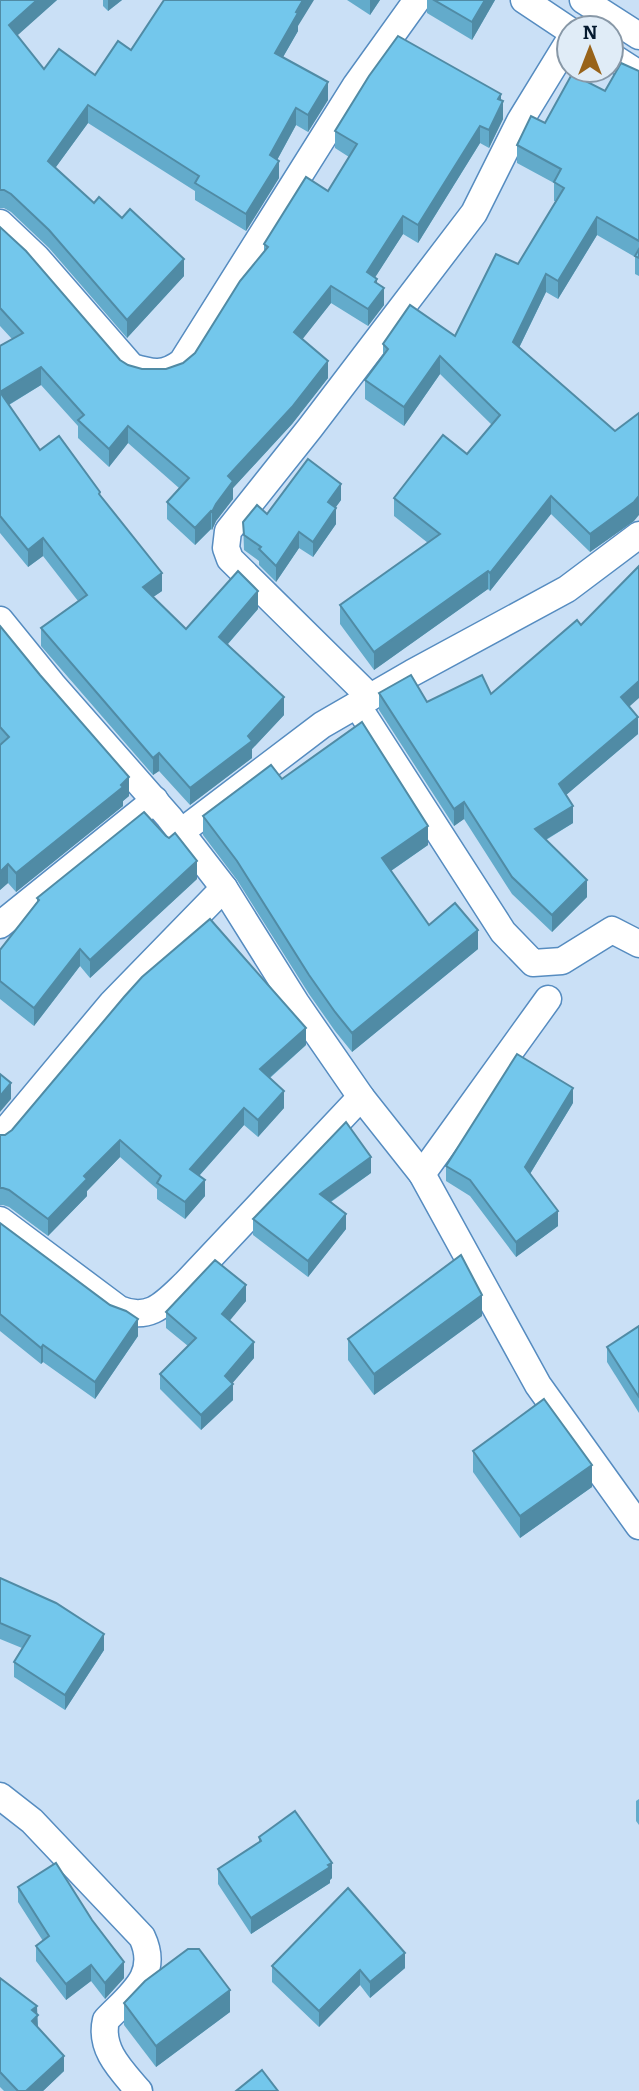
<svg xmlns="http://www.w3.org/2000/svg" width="639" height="2091" font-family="Bitter,serif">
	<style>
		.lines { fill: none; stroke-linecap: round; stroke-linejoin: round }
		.street-casing { stroke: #568cc0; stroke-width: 29 }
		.street { stroke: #fff; stroke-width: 26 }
		.wall { fill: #63abcb }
		.shaded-wall { fill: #508ba5 }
		.building { fill: #73c7ec; stroke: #508ba5; stroke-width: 2 }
	</style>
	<rect width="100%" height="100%" fill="#cae0f6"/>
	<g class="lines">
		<g class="street-casing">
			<g id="street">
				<path d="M 524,0 L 569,30"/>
				<path d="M 583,0 L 639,36"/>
				<path d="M 611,56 L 639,74"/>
				<path d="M 0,223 L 37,258 L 132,367 C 152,373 164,376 182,362 L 356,85 L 417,0"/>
				<path d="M 0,620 L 52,684 L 169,817 L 224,888 L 296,1003 L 361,1097 L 422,1174 L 538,1385 L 639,1526"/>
				<path d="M 370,697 L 230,559 L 226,548 L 228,531 L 310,428 L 474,213 L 520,121 L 569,41"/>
				<path d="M 357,705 L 503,932 L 533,963 L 562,961 L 612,930 L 639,944"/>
				<path d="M 181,832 L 322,725 L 412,673 L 567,589 L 639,535"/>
				<path d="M 0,925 L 155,800"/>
				<path d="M 0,1137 L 112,1003 L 224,888"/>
				<path d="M 422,1174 L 548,999"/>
				<path d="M 0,1220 L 119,1309 C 150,1322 165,1303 186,1283 L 361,1097"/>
				<path d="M 0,1796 L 32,1821 L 142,1937 C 160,1975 131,1994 106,2020 C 99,2049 121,2070 139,2091"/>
			</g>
		</g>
		<use href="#street" class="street"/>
	</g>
	<g class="wall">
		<path d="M 0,0 L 57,0 L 17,35 L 44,69 L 95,75 L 131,50 L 298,26 L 298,31 L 283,57 L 328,100 L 308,132 L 296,125 L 277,160 L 279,178 L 246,231 L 195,200 L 195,191 L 88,123 L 55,168 L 94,203 L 184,276 L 127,338 L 49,248 L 11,212 L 4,208 L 0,208 Z"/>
		<path d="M 103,0 L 122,0 L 108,11 L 103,6 Z"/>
		<path d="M 347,0 L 380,0 L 370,15 Z"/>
		<path d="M 427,0 L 495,0 L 472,40 L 427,13 Z"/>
		<path d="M 638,71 L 639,71 L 639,276 L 635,274 L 635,257 L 597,235 L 558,299 L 546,292 L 519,348 L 634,521 L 590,552 L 551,514 L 490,591 L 488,589 L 374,670 L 340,624 L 340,605 L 428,543 L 394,516 L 394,498 L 467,454 L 492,425 L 440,374 L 404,426 L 365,399 L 365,380 L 383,356 L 383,344 L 455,336 L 518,264 L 556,201 L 554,201 L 554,183 L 517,163 L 517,145 L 545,123 L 605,91 Z"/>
		<path d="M 501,100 L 503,119 L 489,148 L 480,143 L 418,243 L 403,234 L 375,277 L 384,305 L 368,326 L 331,303 L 302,339 L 328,378 L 292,424 L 233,488 L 233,499 L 216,521 L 212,530 L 211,529 L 195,545 L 167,519 L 167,502 L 179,488 L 128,443 L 109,467 L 78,438 L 78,426 L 41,385 L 9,405 L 40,450 L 100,496 L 162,591 L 153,597 L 186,629 L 258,609 L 228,644 L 284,715 L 252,749 L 252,758 L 190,805 L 159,771 L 153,775 L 41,646 L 41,628 L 78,601 L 43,556 L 28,567 L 0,533 L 0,346 L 12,339 L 0,326 L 0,227 L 120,360 L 128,365 L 142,369 L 166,369 L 183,363 L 195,353 L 264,252 L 264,244 L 328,191 L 349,157 L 335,148 L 335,131 Z"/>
		<path d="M 341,500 L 335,508 L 336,524 L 313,557 L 299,548 L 276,582 L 259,565 L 259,561 L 244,550 L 243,522 L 267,514 Z"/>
		<path d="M 0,626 L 129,796 L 123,801 L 123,806 L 16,892 L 8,883 L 0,890 Z"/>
		<path d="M 379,693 L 427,702 L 491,694 L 629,707 L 638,734 L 566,795 L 573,823 L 546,840 L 587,897 L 552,932 L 512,894 L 464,819 L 454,826 L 379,710 Z"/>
		<path d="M 282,779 L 428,845 L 391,871 L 429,925 L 478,949 L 352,1052 L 335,1031 L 309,994 L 237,880 L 203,835 L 203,816 Z"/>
		<path d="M 197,879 L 90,978 L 80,966 L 34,1026 L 0,999 L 0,950 L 37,902 L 37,898 Z"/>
		<path d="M 306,1045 L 270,1078 L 284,1108 L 258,1137 L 244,1125 L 199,1176 L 205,1196 L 185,1219 L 157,1199 L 157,1189 L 120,1157 L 87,1191 L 87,1196 L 48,1236 L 9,1207 L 3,1205 L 0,1205 L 0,1135 L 5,1135 Z"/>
		<path d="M 573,1103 L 530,1174 L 558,1226 L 516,1257 L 470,1196 L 446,1181 L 446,1166 Z"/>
		<path d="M 371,1173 L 331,1202 L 346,1229 L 308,1277 L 253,1235 L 253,1219 Z"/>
		<path d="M 0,1223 L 138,1336 L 95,1399 L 43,1362 L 41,1364 L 0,1331 Z"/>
		<path d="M 246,1301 L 229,1320 L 254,1358 L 232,1383 L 233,1400 L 201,1430 L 160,1389 L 160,1374 L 188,1346 L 166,1328 L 166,1312 Z"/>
		<path d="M 482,1316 L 374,1395 L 348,1360 L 348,1339 Z"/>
		<path d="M 639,1326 L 639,1413 L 607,1362 L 607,1347 Z"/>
		<path d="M 473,1451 L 592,1487 L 520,1538 L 473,1472 Z"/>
		<path d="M 0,1578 L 104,1650 L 65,1710 L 14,1677 L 14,1662 L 22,1648 L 0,1639 Z"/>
		<path d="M 639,1799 L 639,1825 L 636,1821 L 636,1801 Z"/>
		<path d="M 259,1837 L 332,1878 L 330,1880 L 330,1883 L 251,1934 L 218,1884 L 218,1869 L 259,1842 Z"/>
		<path d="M 18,1887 L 124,1978 L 105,1999 L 91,1981 L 66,2000 L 36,1961 L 36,1946 L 43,1941 L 18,1902 Z"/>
		<path d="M 272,1966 L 405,1968 L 370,1998 L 360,1985 L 319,2027 L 272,1982 Z"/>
		<path d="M 0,1978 L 37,2014 L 38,2028 L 64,2071 L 43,2091 L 4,2091 L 0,2087 Z"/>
		<path d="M 124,2003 L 230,2012 L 156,2067 L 124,2025 Z"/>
	</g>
	<g class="shaded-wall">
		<path d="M 37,0 L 57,0 L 9,43 L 9,25 Z"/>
		<path d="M 108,0 L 122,0 L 108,11 Z"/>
		<path d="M 303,0 L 314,0 L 298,26 L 298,31 L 275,71 L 275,53 Z"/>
		<path d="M 370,0 L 380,0 L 370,15 Z"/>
		<path d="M 485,0 L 495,0 L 472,40 L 472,22 Z"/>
		<path d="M 328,82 L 328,100 L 308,132 L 308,115 Z"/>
		<path d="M 501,94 L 501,107 L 503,101 L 503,119 L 489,148 L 489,130 L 498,99 Z"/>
		<path d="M 88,105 L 88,123 L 48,178 L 48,161 Z"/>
		<path d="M 296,108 L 296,125 L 270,173 L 270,155 Z"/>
		<path d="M 480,126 L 480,143 L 418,243 L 418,225 Z"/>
		<path d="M 279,161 L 279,178 L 246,231 L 246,214 Z"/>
		<path d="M 403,216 L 403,234 L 367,290 L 367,272 Z"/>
		<path d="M 597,217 L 597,235 L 558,299 L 558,281 Z"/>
		<path d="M 184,259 L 184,276 L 127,338 L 127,320 Z"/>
		<path d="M 546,274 L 546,292 L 513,360 L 513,342 Z"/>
		<path d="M 377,279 L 377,296 L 384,288 L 384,305 L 368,326 L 368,309 L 375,282 Z"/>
		<path d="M 331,286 L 331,303 L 294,350 L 294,332 Z"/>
		<path d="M 440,356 L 440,374 L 404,426 L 404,407 Z"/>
		<path d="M 328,361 L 328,378 L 292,424 L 233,488 L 233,499 L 216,521 L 212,530 L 212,512 L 228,476 Z"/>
		<path d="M 41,367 L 41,385 L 0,410 L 0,392 Z"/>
		<path d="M 128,426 L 128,443 L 109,467 L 109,449 Z"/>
		<path d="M 341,484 L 341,500 L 328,518 L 328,502 Z"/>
		<path d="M 551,496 L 551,514 L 490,591 L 490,573 Z"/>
		<path d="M 639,496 L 639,515 L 634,521 L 590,552 L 590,534 Z"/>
		<path d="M 336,508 L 336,524 L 313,557 L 313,542 Z"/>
		<path d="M 211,511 L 211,529 L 195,545 L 195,528 Z"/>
		<path d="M 299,532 L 299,548 L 276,582 L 276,566 Z"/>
		<path d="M 43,538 L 43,556 L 28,567 L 28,550 Z"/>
		<path d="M 488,571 L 488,589 L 374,670 L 374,652 Z"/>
		<path d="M 162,573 L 162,591 L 143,604 L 143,587 Z"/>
		<path d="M 258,591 L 258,609 L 219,654 L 219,637 Z"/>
		<path d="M 639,681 L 639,698 L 621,714 L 621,697 Z"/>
		<path d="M 284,697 L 284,715 L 252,749 L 252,758 L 190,805 L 190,788 L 248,736 Z"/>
		<path d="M 638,717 L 638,734 L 559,801 L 559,784 Z"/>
		<path d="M 159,753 L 159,771 L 153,775 L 153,758 Z"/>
		<path d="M 129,777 L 129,796 L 123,801 L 123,806 L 16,892 L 16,873 Z"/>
		<path d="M 464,802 L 464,819 L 454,826 L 454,809 Z"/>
		<path d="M 573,806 L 573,823 L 535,846 L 535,829 Z"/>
		<path d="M 428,826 L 428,845 L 382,877 L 382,858 Z"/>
		<path d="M 197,861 L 197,879 L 90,978 L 90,960 Z"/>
		<path d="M 8,864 L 8,883 L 0,890 L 0,872 Z"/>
		<path d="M 587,880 L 587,897 L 552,932 L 552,915 Z"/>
		<path d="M 478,930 L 478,949 L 352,1052 L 352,1033 Z"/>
		<path d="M 80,949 L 80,966 L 34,1026 L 34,1008 Z"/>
		<path d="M 306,1028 L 306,1045 L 260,1086 L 260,1069 Z"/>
		<path d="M 11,1083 L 11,1099 L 0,1112 L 0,1096 Z"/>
		<path d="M 573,1088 L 573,1103 L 525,1182 L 525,1167 Z"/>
		<path d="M 284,1091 L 284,1108 L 258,1137 L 258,1120 Z"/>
		<path d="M 244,1108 L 244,1125 L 190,1186 L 190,1169 Z"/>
		<path d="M 120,1140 L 120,1157 L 87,1191 L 87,1196 L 48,1236 L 48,1219 L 84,1176 Z"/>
		<path d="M 371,1157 L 371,1173 L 320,1209 L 320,1194 Z"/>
		<path d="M 205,1180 L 205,1196 L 185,1219 L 185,1202 Z"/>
		<path d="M 558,1211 L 558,1226 L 516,1257 L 516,1242 Z"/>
		<path d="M 346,1214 L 346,1229 L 308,1277 L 308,1261 Z"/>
		<path d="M 246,1285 L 246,1301 L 222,1330 L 222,1314 Z"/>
		<path d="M 482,1295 L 482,1316 L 374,1395 L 374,1374 Z"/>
		<path d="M 138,1319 L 138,1336 L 95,1399 L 95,1382 Z"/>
		<path d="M 254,1342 L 254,1358 L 225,1392 L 225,1376 Z"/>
		<path d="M 43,1345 L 43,1362 L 41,1364 L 41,1348 Z"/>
		<path d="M 233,1384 L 233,1400 L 201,1430 L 201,1415 Z"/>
		<path d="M 592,1465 L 592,1487 L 520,1538 L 520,1516 Z"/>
		<path d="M 104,1634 L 104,1650 L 65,1710 L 65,1695 Z"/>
		<path d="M 332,1863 L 332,1878 L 330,1880 L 330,1883 L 251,1934 L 251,1918 Z"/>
		<path d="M 405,1953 L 405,1968 L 370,1998 L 370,1982 Z"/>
		<path d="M 124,1962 L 124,1978 L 105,1999 L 105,1983 Z"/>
		<path d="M 91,1965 L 91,1981 L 66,2000 L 66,1984 Z"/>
		<path d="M 360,1970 L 360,1985 L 319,2027 L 319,2011 Z"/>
		<path d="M 230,1990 L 230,2012 L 156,2067 L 156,2046 Z"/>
		<path d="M 37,2006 L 38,2030 L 32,2037 L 32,2010 Z"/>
		<path d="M 64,2056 L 64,2071 L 43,2091 L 26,2091 Z"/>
	</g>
	<g class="building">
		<path d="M 0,0 L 37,0 L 9,25 L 44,69 L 59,49 L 95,75 L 118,41 L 131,50 L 164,0 L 303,0 L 296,12 L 298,13 L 275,53 L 328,82 L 308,115 L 296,108 L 270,155 L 279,161 L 246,214 L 195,183 L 199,176 L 88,105 L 48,161 L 94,203 L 99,197 L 122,218 L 130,209 L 184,259 L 127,320 L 49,230 L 11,194 L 4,190 L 0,190 Z"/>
		<path d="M 434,0 L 485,0 L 472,22 Z"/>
		<path d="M 398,36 L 501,94 L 498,99 L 503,101 L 489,130 L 480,126 L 418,225 L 403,216 L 367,272 L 377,279 L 375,282 L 384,288 L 368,309 L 331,286 L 294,332 L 328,361 L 292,407 L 228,476 L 233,481 L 216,504 L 212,512 L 211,511 L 195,528 L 167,502 L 189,478 L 128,426 L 109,449 L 78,420 L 84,415 L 41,367 L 0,392 L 0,346 L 23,333 L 0,308 L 0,227 L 26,251 L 120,360 L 128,365 L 142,369 L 166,369 L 183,363 L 195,353 L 240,281 L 268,247 L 264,244 L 306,177 L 328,191 L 357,144 L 335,131 L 369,76 Z"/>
		<path d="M 621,63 L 639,71 L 639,241 L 597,217 L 558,281 L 546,274 L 513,342 L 615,431 L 639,413 L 639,496 L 634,502 L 590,534 L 551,496 L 490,573 L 488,571 L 374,652 L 340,605 L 440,534 L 394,498 L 443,435 L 467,454 L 500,415 L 440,356 L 404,407 L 365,380 L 388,349 L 383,344 L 410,305 L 455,336 L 496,254 L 518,264 L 564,188 L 554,182 L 561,169 L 517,145 L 531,116 L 545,123 L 572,74 L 605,91 Z"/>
		<path d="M 639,249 L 639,258 L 635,256 Z"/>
		<path d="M 0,392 L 40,450 L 59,436 L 100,492 L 99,494 L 162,573 L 143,587 L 186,629 L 238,571 L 258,591 L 219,637 L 284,697 L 248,736 L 252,741 L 190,788 L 159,753 L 153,758 L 41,628 L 87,595 L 43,538 L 28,550 L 0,516 Z"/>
		<path d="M 308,459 L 341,484 L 328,502 L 336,508 L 313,542 L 299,532 L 276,566 L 259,549 L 261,547 L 244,535 L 243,522 L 257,505 L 267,514 Z"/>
		<path d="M 639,566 L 639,681 L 621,697 L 638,717 L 559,784 L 573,806 L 535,829 L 587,880 L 552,915 L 512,877 L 464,802 L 454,809 L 379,693 L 411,675 L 427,702 L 482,675 L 491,694 L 577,620 L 581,625 Z"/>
		<path d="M 0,626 L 40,675 L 129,777 L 121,785 L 123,787 L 16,873 L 8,864 L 0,872 L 0,745 L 9,737 L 0,727 Z"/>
		<path d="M 362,722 L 428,826 L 382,858 L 429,925 L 455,903 L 478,930 L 352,1033 L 335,1012 L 309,975 L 237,861 L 203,816 L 271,765 L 282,779 Z"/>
		<path d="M 144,812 L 166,836 L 169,838 L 175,833 L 197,861 L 90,960 L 80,949 L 34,1008 L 0,981 L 0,950 L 39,900 L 37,898 Z"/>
		<path d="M 210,919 L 306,1028 L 260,1069 L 284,1091 L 258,1120 L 244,1108 L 190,1169 L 205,1180 L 185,1202 L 157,1183 L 161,1176 L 120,1140 L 84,1176 L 87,1179 L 48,1219 L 9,1190 L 3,1188 L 0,1188 L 0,1135 L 5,1135 L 12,1130 L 124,997 L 142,977 Z"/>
		<path d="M 517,1054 L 573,1088 L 525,1167 L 558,1211 L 516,1242 L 470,1180 L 446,1166 Z"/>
		<path d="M 0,1074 L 11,1083 L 0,1096 Z"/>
		<path d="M 346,1122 L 371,1157 L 320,1194 L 346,1214 L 308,1261 L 253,1219 Z"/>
		<path d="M 0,1223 L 110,1305 L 126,1311 L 138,1319 L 95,1382 L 43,1345 L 41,1348 L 0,1314 Z"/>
		<path d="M 461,1255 L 482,1295 L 374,1374 L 348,1339 Z"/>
		<path d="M 215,1260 L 246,1285 L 222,1314 L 254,1342 L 225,1376 L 233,1384 L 201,1415 L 160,1374 L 196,1338 L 166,1312 Z"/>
		<path d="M 639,1326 L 639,1397 L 607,1347 Z"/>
		<path d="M 544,1399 L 592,1465 L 520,1516 L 473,1451 Z"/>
		<path d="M 0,1578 L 56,1603 L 104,1634 L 65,1695 L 14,1662 L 30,1636 L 0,1623 Z"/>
		<path d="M 295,1811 L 332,1863 L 328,1865 L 330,1867 L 251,1918 L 218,1869 L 261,1841 L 259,1837 Z"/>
		<path d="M 56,1863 L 92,1920 L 124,1962 L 105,1983 L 91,1965 L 66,1984 L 36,1946 L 49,1936 L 18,1887 Z"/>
		<path d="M 348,1888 L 405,1953 L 370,1982 L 360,1970 L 319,2011 L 272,1966 Z"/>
		<path d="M 188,1949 L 199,1949 L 230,1990 L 156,2046 L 124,2003 L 145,1981 Z"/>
		<path d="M 0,1978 L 37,2006 L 32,2010 L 38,2015 L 32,2021 L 64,2056 L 26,2091 L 18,2091 L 0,2072 Z"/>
		<path d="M 262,2070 L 278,2091 L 236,2091 Z"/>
	</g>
	<g transform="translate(590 49)"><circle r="33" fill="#e0ecf7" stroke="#8898a7" stroke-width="2"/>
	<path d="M0-5L12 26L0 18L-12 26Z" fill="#98631a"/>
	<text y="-10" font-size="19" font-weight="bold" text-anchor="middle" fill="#051a2f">N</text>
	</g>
</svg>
